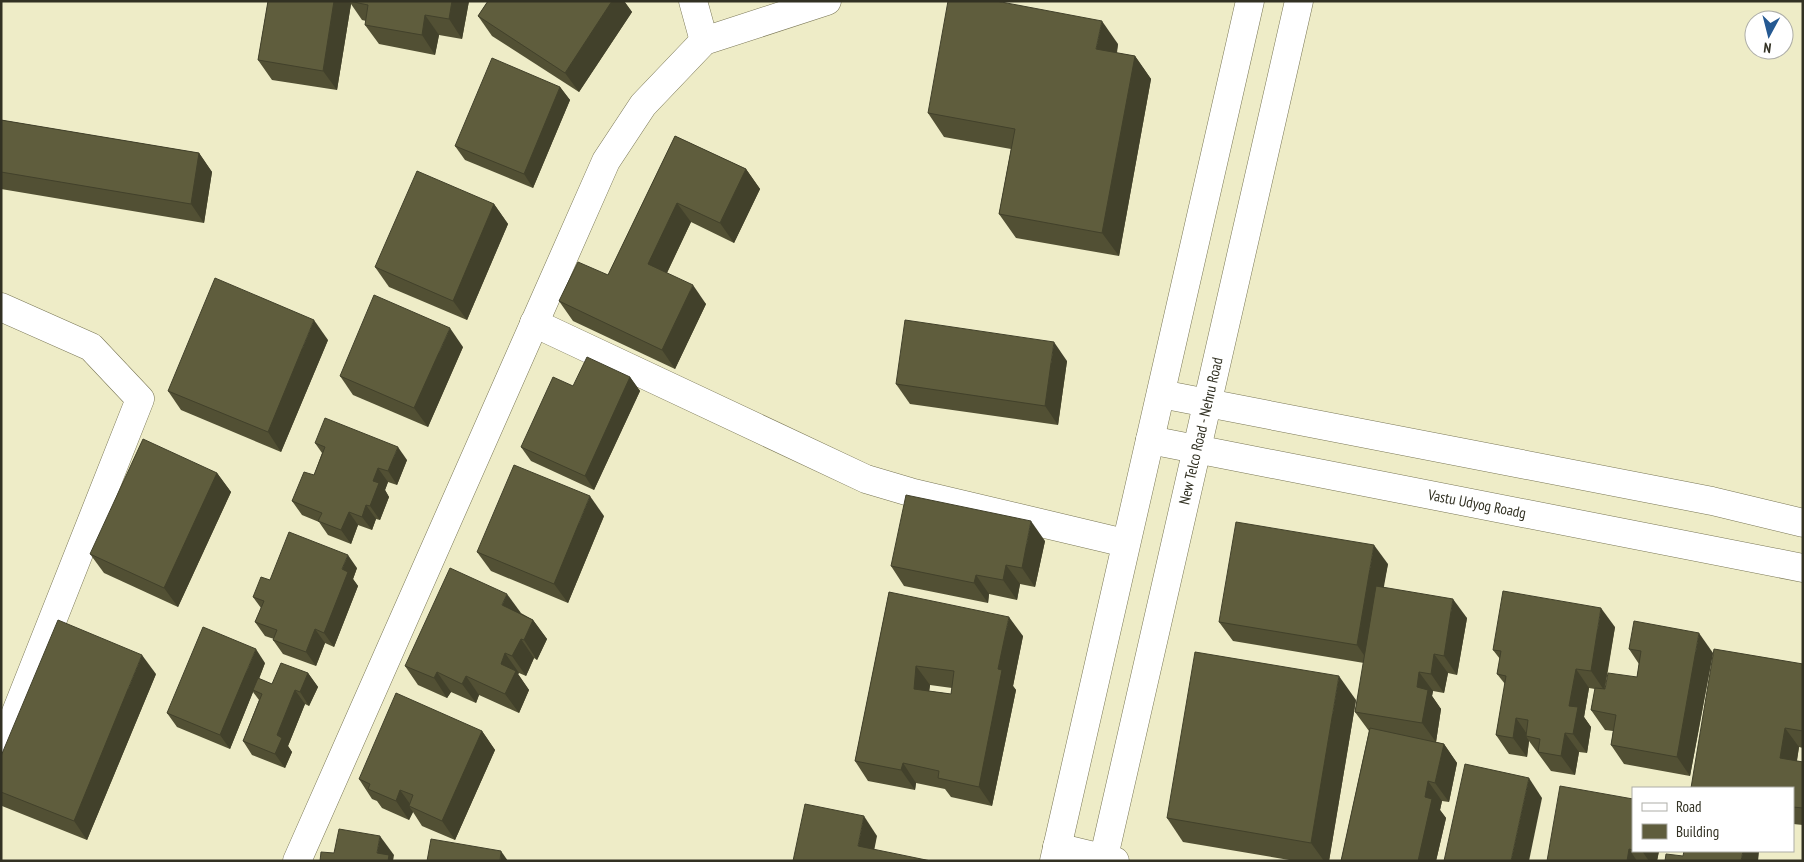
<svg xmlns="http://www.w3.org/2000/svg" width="1804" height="862" font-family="'PT Sans Narrow',sans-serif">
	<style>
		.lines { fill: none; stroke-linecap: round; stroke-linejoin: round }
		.minor-casing { stroke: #797655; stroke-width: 29 }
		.tertiary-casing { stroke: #797655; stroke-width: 29 }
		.minor { stroke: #fff; stroke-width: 28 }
		.tertiary { stroke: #fff; stroke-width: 28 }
		.wall { fill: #525034; fill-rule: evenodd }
		.shaded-wall { fill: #42412b }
		.building { fill: #5f5d3d; stroke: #42412b; fill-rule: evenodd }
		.labels { text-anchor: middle; stroke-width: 5; stroke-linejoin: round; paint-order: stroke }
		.street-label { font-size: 15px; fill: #323123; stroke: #fff }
	</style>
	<rect width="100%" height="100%" fill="#eeecc7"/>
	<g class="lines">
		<g class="minor-casing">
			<g id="minor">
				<path d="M 693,1 L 704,41"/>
				<path d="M 1,307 L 91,347 L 140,399 L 1,750"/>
				<path d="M 534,323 L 866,479 L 910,492 L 1125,543"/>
				<path d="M 1057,847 L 1115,861"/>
				<path d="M 297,861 L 606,161 L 643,105 L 704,41 L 827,1"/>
			</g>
		</g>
		<g class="tertiary-casing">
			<g id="tertiary">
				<path d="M 1161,394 L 1712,501 L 1803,523"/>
				<path d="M 1150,440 L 1803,568"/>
				<path d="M 1054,861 L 1250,1"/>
				<path d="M 1103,861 L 1299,1"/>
			</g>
		</g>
		<use href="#minor" class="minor"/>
		<use href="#tertiary" class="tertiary"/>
	</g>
	<g class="wall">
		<path d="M 268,1 L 469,1 L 462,39 L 439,35 L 435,55 L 379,44 L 365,25 L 366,21 L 362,20 L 351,4 L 337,90 L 272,80 L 258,60 Z"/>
		<path d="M 488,1 L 624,1 L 632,12 L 579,92 L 492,36 L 478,16 Z"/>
		<path d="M 1118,44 L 1117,53 L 1135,56 L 1151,79 L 1119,256 L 1016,238 L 999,214 L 1011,149 L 944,137 L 928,113 Z"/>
		<path d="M 560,87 L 570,100 L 533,188 L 465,160 L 455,146 Z"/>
		<path d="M 1,120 L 199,153 L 212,172 L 204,223 L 1,189 Z"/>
		<path d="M 675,136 L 746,169 L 760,189 L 734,243 L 691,222 L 667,273 L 706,304 L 675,369 L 573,321 L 559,301 L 608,275 Z"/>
		<path d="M 494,204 L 508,224 L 467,320 L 389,287 L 375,267 Z"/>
		<path d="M 328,340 L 281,452 L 181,410 L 168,391 Z"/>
		<path d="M 463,347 L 428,427 L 353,395 L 340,376 Z"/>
		<path d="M 1067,361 L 1058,425 L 910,404 L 896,384 Z"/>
		<path d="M 630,377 L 640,391 L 594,490 L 531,461 L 521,447 Z"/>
		<path d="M 315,443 L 407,460 L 397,485 L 388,482 L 385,490 L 389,497 L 380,520 L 376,519 L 372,530 L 358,525 L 351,544 L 328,535 L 319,522 L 302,515 L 292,501 L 314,475 L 322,453 Z"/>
		<path d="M 217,473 L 231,492 L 178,607 L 104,573 L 90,554 Z"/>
		<path d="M 604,516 L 568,603 L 491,571 L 477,552 Z"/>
		<path d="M 1045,541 L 1035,587 L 1020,584 L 1017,600 L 989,594 L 988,603 L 904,586 L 891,566 Z"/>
		<path d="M 1388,564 L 1383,587 L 1467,618 L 1457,675 L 1448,673 L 1444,693 L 1433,691 L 1432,696 L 1441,709 L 1436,742 L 1444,744 L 1457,763 L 1449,802 L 1442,801 L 1440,810 L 1446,818 L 1436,861 L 1341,861 L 1369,731 L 1355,712 L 1364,663 L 1233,641 L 1219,622 Z"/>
		<path d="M 357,568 L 353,579 L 358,586 L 334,647 L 325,643 L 316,666 L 283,654 L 273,640 L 274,639 L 265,636 L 255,622 L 261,608 L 253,597 L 270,580 Z"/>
		<path d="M 889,592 L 1023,636 L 1013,686 L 1016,690 L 992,806 L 951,797 L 945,789 L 916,783 L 915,790 L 868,781 L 855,761 ZM 930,685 L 952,688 L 951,694 L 929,691 Z"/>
		<path d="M 521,613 L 533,620 L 547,639 L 537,660 L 534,658 L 526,676 L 519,673 L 518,674 L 529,690 L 519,713 L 479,695 L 476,703 L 451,692 L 447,698 L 418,685 L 405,666 Z"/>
		<path d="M 1615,627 L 1605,689 L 1637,677 L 1639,664 L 1629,649 L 1713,653 L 1690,776 L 1624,764 L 1611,745 L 1613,731 L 1605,730 L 1591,710 L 1595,689 L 1589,688 L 1584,717 L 1591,727 L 1587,753 L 1579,752 L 1575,775 L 1551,771 L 1529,741 L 1527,757 L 1509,754 L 1496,735 L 1505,684 L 1497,674 L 1500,659 L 1493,650 Z"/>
		<path d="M 265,663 L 259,679 L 272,684 L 308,673 L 318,687 L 309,706 L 305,704 L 288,746 L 292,752 L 285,768 L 252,755 L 243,741 L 259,700 L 253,692 L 230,749 L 177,727 L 167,713 Z"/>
		<path d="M 1803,664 L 1803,748 L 1799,747 L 1797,761 L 1803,762 L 1803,825 L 1793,824 L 1793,788 L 1691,788 Z"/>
		<path d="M 156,674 L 87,840 L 2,806 L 1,805 L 1,756 Z"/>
		<path d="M 1356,700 L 1329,861 L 1295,861 L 1183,842 L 1167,818 Z"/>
		<path d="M 482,731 L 495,750 L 455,840 L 422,826 L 413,812 L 409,820 L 382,808 L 377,801 L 372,799 L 359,779 Z"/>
		<path d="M 1633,799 L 1633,851 L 1659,851 L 1657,861 L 1547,861 Z"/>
	</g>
	<g class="shaded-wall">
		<path d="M 334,1 L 349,1 L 351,4 L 337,90 L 323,71 Z"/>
		<path d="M 452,1 L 469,1 L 462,39 L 449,19 Z"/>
		<path d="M 612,1 L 624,1 L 632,12 L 579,92 L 565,73 Z"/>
		<path d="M 425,15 L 439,35 L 435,55 L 422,35 Z"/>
		<path d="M 1102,21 L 1118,44 L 1113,73 L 1096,49 Z"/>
		<path d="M 1135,56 L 1151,79 L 1119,256 L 1102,233 Z"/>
		<path d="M 560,87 L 570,100 L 533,188 L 524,174 Z"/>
		<path d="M 199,153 L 212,172 L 204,223 L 191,204 Z"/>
		<path d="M 746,169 L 760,189 L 734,243 L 720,223 Z"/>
		<path d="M 677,203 L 691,222 L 662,283 L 648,264 Z"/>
		<path d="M 494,204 L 508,224 L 467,320 L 453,301 Z"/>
		<path d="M 693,285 L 706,304 L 675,369 L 662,350 Z"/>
		<path d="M 314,320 L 328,340 L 281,452 L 268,432 Z"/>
		<path d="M 450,328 L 463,347 L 428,427 L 414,408 Z"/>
		<path d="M 1054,342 L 1067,361 L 1058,425 L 1045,406 Z"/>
		<path d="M 630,377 L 640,391 L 594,490 L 585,476 Z"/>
		<path d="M 398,447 L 407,460 L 397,485 L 388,471 Z"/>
		<path d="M 378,468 L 388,482 L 385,490 L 389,497 L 380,520 L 370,506 L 373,481 Z"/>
		<path d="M 217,473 L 231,492 L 178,607 L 164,588 Z"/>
		<path d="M 590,496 L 604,516 L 568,603 L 554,584 Z"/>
		<path d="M 366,505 L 376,519 L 372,530 L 362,517 Z"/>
		<path d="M 349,512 L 358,525 L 351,544 L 341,530 Z"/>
		<path d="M 1031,521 L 1045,541 L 1035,587 L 1022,568 Z"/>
		<path d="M 1374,545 L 1388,564 L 1370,664 L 1357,645 Z"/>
		<path d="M 348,555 L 357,568 L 353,579 L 358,586 L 334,647 L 324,633 L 342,569 Z"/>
		<path d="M 1006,565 L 1020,584 L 1017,600 L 1003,580 Z"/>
		<path d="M 976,575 L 989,594 L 988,603 L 974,583 Z"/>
		<path d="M 507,594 L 521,613 L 516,624 L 502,605 Z"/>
		<path d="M 1453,599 L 1467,618 L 1457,675 L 1444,656 Z"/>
		<path d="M 1601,608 L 1615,627 L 1604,690 L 1591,671 Z"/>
		<path d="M 1009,617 L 1023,636 L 1013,686 L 1016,690 L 992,806 L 979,787 L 998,669 Z"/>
		<path d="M 533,620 L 547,639 L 537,660 L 524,640 Z"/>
		<path d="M 315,629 L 325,643 L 316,666 L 306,652 Z"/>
		<path d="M 1699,633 L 1713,653 L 1690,776 L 1677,757 Z"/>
		<path d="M 521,639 L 534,658 L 526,676 L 512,656 Z"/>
		<path d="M 256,649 L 265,663 L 254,691 L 253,690 L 253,692 L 230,749 L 220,735 Z"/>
		<path d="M 505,653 L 519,673 L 518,674 L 529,690 L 519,713 L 505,694 L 501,664 Z"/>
		<path d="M 1434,654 L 1448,673 L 1444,693 L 1431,674 Z"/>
		<path d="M 142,655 L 156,674 L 87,840 L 74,821 Z"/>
		<path d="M 916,666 L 930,685 L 927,709 L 914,689 Z"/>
		<path d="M 1576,669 L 1589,688 L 1584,717 L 1591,727 L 1587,753 L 1573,734 L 1569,706 Z"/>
		<path d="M 437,672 L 451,692 L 447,698 L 434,678 Z"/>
		<path d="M 1419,672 L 1433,691 L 1432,696 L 1441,709 L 1436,742 L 1422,723 L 1417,687 Z"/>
		<path d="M 308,673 L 318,687 L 309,706 L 300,692 Z"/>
		<path d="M 466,676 L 479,695 L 476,703 L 462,684 Z"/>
		<path d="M 1339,676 L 1356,700 L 1329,861 L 1324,861 L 1311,843 Z"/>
		<path d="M 295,690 L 305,704 L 288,746 L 292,752 L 285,768 L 275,754 L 277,735 Z"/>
		<path d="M 1516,718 L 1529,737 L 1526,736 L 1529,741 L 1527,757 L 1513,738 Z"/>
		<path d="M 1785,728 L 1799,747 L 1794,777 L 1780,758 Z"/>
		<path d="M 482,731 L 495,750 L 455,840 L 442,821 Z"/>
		<path d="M 1565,733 L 1579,752 L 1575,775 L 1561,756 Z"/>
		<path d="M 1444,744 L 1457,763 L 1449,802 L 1435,783 Z"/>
		<path d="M 903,763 L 916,783 L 915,790 L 901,770 Z"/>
		<path d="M 1529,778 L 1542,798 L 1529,861 L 1511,861 Z"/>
		<path d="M 1428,781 L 1442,801 L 1440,810 L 1446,818 L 1436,861 L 1418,861 L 1425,797 Z"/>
		<path d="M 400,790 L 413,808 L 409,806 L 413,812 L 409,820 L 396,801 Z"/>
		<path d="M 864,816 L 877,836 L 872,861 L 858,846 Z"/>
		<path d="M 380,836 L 394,855 L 393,861 L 383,861 L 377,853 Z"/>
		<path d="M 1629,849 L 1637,861 L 1627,861 Z"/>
		<path d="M 501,851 L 508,861 L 500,861 Z"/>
		<path d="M 1642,851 L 1659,851 L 1657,861 L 1649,861 Z"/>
		<path d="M 1743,851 L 1759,851 L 1759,852 L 1758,861 L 1741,861 Z"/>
	</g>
	<g class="building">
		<path d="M 268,1 L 334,1 L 323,71 L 258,60 Z"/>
		<path d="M 349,1 L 452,1 L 449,19 L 425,15 L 422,35 L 365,25 L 368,5 Z"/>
		<path d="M 488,1 L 612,1 L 565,73 L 478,16 Z"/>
		<path d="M 948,1 L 996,1 L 1102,21 L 1096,49 L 1135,56 L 1102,233 L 999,214 L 1015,129 L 928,113 Z"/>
		<path d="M 492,58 L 560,87 L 524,174 L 455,146 Z"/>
		<path d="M 1,120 L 199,153 L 191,204 L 1,172 Z"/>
		<path d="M 675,136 L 746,169 L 720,223 L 677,203 L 648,264 L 693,285 L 662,350 L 559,301 L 578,262 L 608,275 Z"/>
		<path d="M 417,171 L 494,204 L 453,301 L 375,267 Z"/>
		<path d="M 215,278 L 314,320 L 268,432 L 168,391 Z"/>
		<path d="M 374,295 L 450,328 L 414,408 L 340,376 Z"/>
		<path d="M 905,320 L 1054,342 L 1045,406 L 896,384 Z"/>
		<path d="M 587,357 L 630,377 L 585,476 L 521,447 L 553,377 L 573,386 Z"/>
		<path d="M 325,418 L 398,447 L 388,471 L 378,468 L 373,481 L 379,483 L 370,506 L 366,505 L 362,517 L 349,512 L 341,530 L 318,521 L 322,513 L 292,501 L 304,472 L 314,475 L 325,447 L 315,443 Z"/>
		<path d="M 143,439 L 217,473 L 164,588 L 90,554 Z"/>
		<path d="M 514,465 L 590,496 L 554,584 L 477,552 Z"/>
		<path d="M 906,495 L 1031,521 L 1022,568 L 1006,565 L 1003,580 L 976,575 L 974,583 L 891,566 Z"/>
		<path d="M 1236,522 L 1374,545 L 1357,645 L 1219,622 Z"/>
		<path d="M 289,532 L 348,555 L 342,569 L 348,572 L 324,633 L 315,629 L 306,652 L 273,640 L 277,630 L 255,622 L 264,601 L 253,597 L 261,577 L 270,580 Z"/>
		<path d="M 450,568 L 507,594 L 502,605 L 533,620 L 524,640 L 521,639 L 512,656 L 505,653 L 501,664 L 516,671 L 505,694 L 466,676 L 462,684 L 437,672 L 434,678 L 405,666 Z"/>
		<path d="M 1376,586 L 1453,599 L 1444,656 L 1434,654 L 1431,674 L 1419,672 L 1417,687 L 1428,690 L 1422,723 L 1355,712 Z"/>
		<path d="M 1503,591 L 1601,608 L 1591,671 L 1576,669 L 1569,706 L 1578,707 L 1573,734 L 1565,733 L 1561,756 L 1538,752 L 1540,739 L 1526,736 L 1528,720 L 1516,718 L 1513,738 L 1496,735 L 1506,676 L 1497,674 L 1501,651 L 1493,650 Z"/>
		<path d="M 889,592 L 1009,617 L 998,669 L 1002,670 L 979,787 L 938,778 L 939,771 L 903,763 L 901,770 L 855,761 ZM 916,666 L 954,671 L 951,694 L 914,689 Z"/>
		<path d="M 58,620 L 142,655 L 74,821 L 1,792 L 1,756 Z"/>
		<path d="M 1634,621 L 1699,633 L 1677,757 L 1611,745 L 1616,715 L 1591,710 L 1595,688 L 1605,689 L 1608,673 L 1637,677 L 1641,651 L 1629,649 Z"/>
		<path d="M 203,627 L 256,649 L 220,735 L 167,713 Z"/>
		<path d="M 1714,649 L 1803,664 L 1803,731 L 1785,728 L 1780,758 L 1803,762 L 1803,808 L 1793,807 L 1793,788 L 1691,788 Z"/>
		<path d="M 1195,652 L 1339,676 L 1311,843 L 1167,818 Z"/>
		<path d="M 281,663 L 308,673 L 300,692 L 295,690 L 277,735 L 282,738 L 275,754 L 243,741 L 262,694 L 253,690 L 258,678 L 272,684 Z"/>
		<path d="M 396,693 L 482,731 L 442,821 L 409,806 L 413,795 L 400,790 L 396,801 L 368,789 L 370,784 L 359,779 Z"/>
		<path d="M 1370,728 L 1444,744 L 1435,783 L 1428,781 L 1425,797 L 1432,799 L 1418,861 L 1341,861 Z"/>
		<path d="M 1465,764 L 1529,778 L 1511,861 L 1444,861 Z"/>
		<path d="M 1560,786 L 1633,799 L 1633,850 L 1629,849 L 1627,861 L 1547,861 Z"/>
		<path d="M 805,804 L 864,816 L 858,846 L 931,861 L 793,861 Z"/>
		<path d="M 339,829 L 380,836 L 377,853 L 389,855 L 388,861 L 320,861 L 321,852 L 334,853 Z"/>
		<path d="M 431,839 L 501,851 L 500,861 L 427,861 Z"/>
		<path d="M 1684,851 L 1743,851 L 1741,861 L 1665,861 L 1666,854 L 1683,856 Z"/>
	</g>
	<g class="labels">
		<g class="street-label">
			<text transform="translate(1201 431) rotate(-77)" y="5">New Telco Road - Nehru Road</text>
			<text transform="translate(1477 504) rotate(11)" y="5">Vastu Udyog Roadg</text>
		</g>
	</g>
	<rect width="1804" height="862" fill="none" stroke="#323123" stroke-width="5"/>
	<rect x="1632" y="787" width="162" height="65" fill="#ffffff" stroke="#adada7"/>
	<rect x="1642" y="803" width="25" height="8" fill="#ffffff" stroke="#adada7"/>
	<text x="1676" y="812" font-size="15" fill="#323123">Road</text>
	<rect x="1642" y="824" width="25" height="15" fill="#5f5d3d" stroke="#adada7"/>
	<text x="1676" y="837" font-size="15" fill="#323123">Building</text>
	<g transform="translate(1769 35) rotate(187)"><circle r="24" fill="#ffffff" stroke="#adada7"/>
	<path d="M0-4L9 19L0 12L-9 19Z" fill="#255992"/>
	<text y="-8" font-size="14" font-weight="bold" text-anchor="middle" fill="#323123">N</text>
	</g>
</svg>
